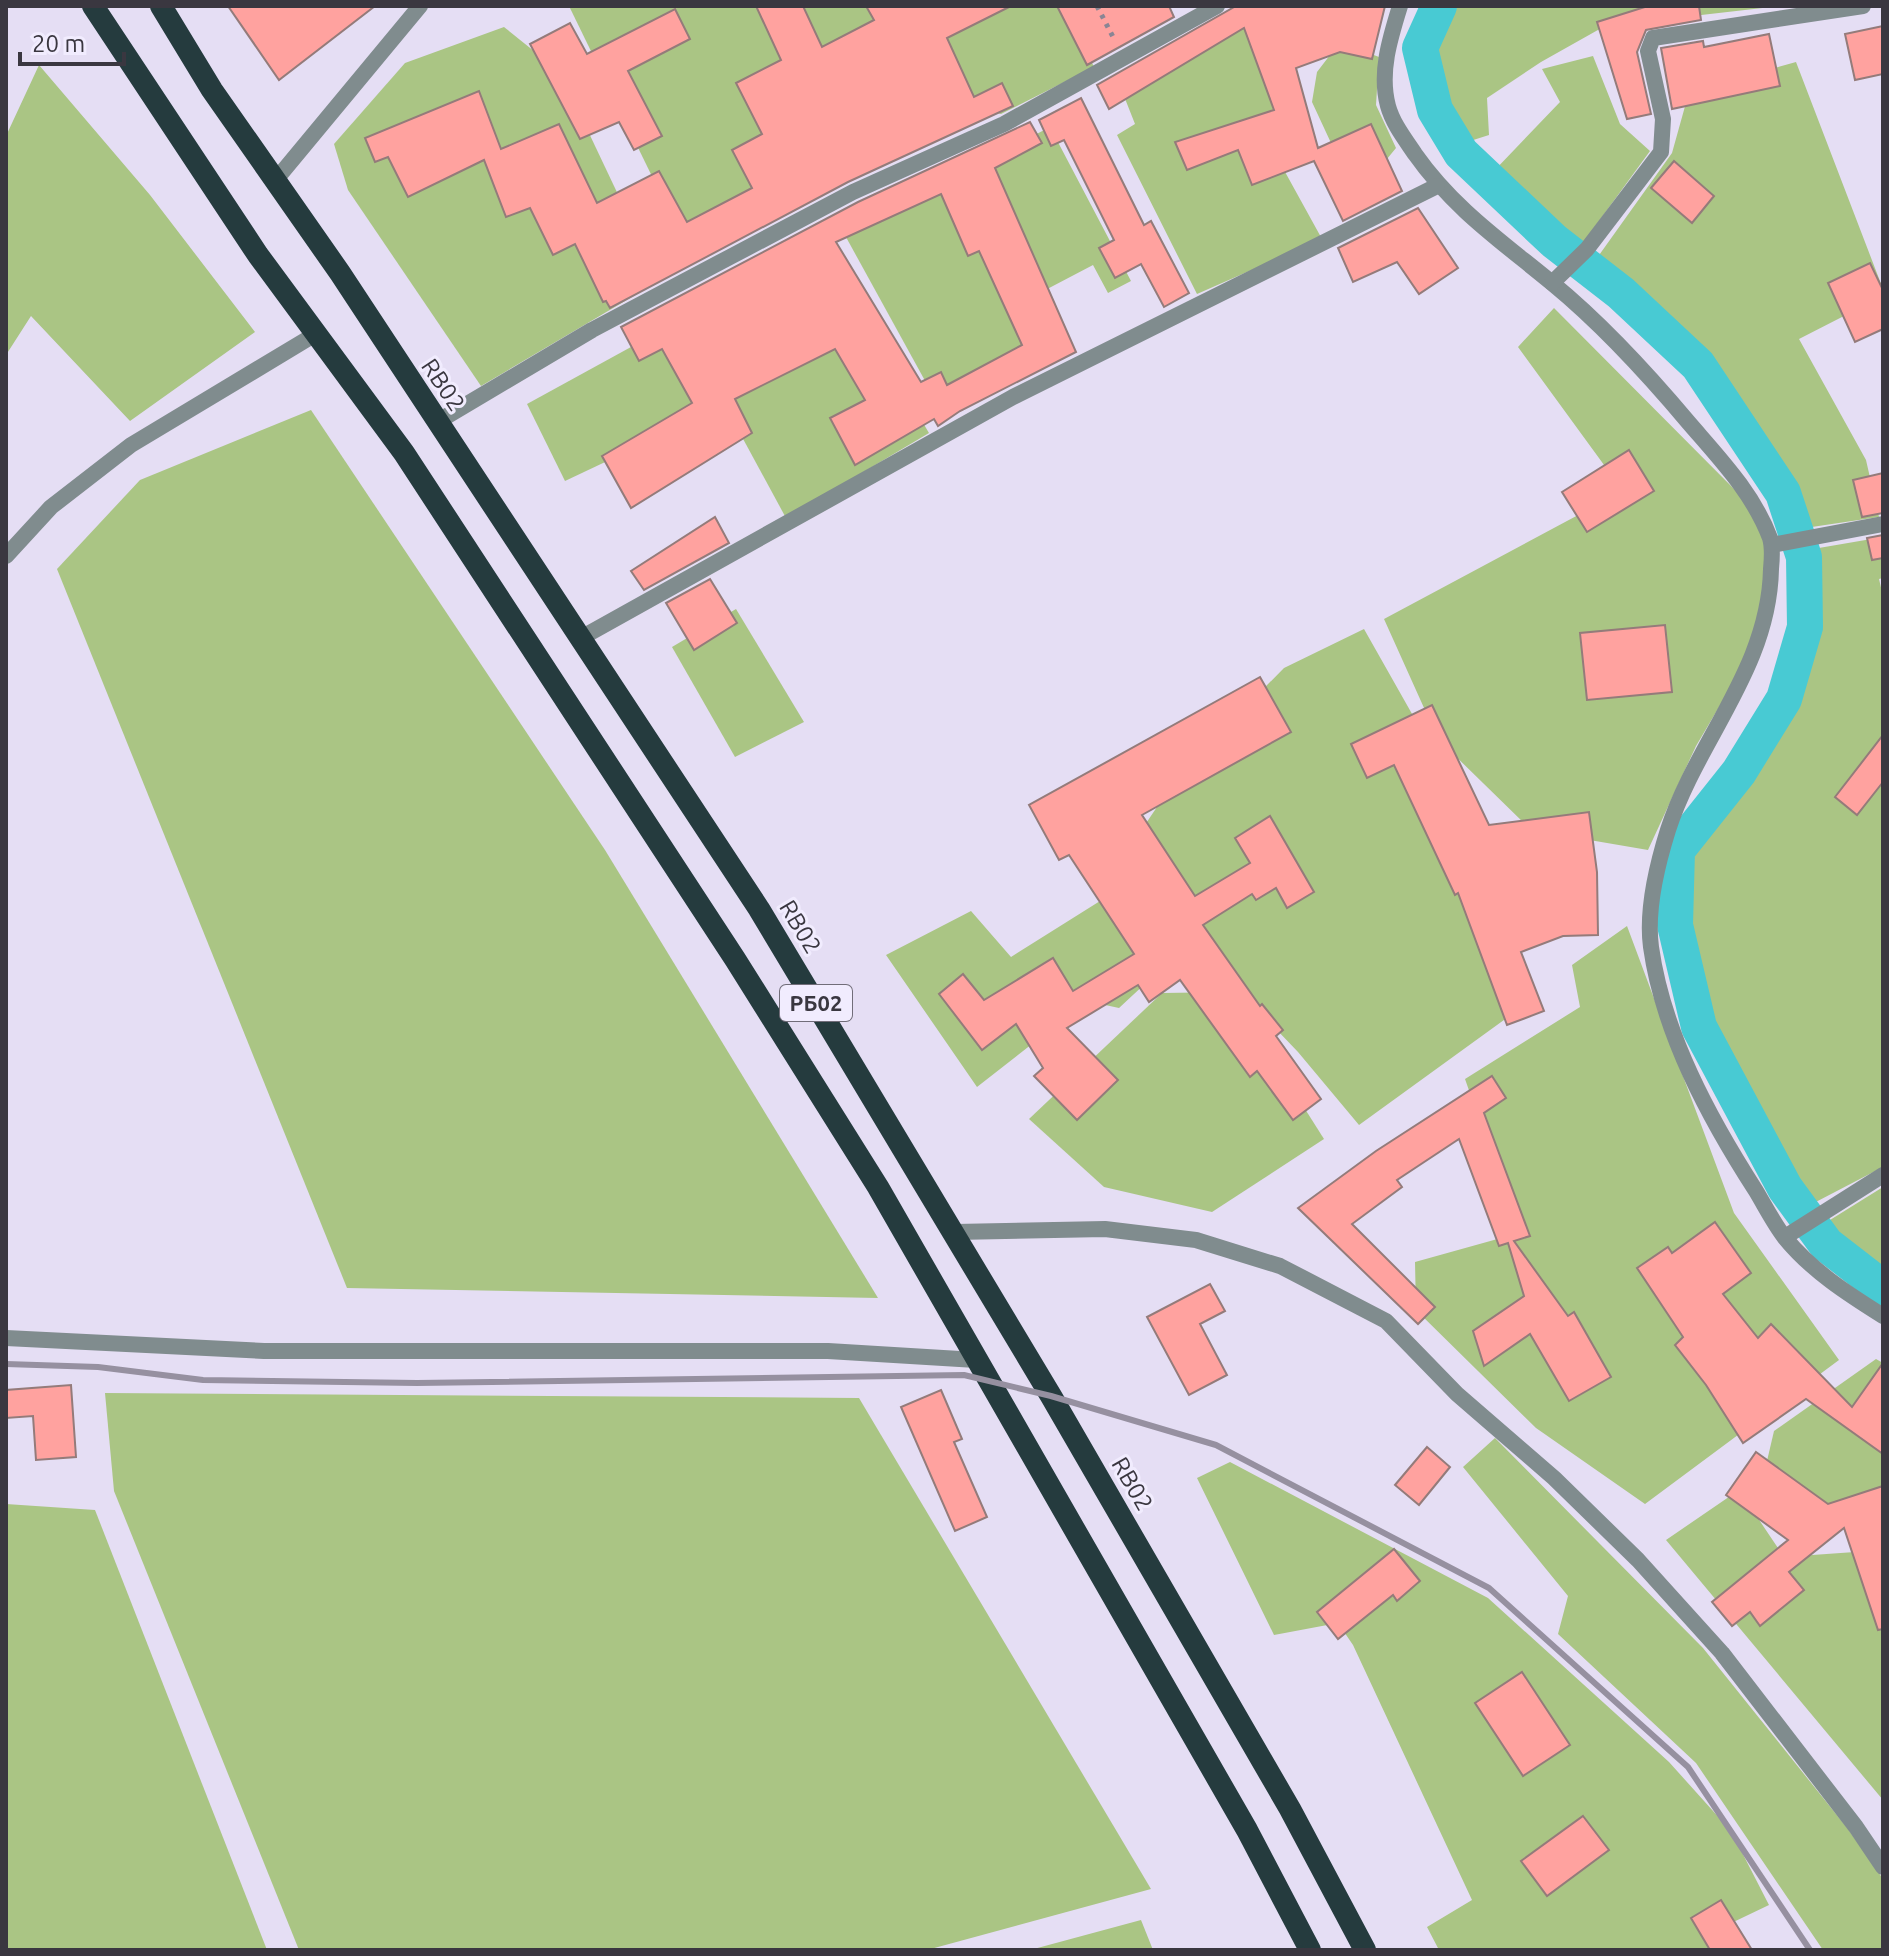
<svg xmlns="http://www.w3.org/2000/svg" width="1889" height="1956" font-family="Ubuntu,sans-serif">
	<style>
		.green { fill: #aac584 }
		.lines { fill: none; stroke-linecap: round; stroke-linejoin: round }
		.canal { stroke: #48cad3; stroke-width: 36 }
		.building { fill: #ffa29f; stroke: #947b7a; stroke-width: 2; fill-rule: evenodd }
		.path { stroke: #8a8594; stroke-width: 5; stroke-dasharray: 4 6; stroke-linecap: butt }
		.service { stroke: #808c8e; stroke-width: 16 }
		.minor { stroke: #808c8e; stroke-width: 16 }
		.trunk { stroke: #253b3e; stroke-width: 22 }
		.rail { stroke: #9690a0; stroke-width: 6 }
		.labels { text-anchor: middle; stroke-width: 6; stroke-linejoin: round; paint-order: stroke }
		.shield { fill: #f1ecfe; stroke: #716d79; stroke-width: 2 }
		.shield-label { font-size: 22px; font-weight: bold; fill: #3a3740 }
		.street-label { font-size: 24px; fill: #3a3740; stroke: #f1ecfe }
	</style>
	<rect width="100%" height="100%" fill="#e5def4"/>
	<g class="green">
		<path d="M 569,6 L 881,6 L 911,109 L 684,242 Z"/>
		<path d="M 910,6 L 1065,6 L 1094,67 L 1001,114 L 963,105 Z"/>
		<path d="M 1444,6 L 1780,6 L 1605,26 L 1541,62 L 1487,98 L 1489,135 L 1467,142 L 1457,138 L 1441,109 L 1426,51 Z"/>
		<path d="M 1226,20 L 1272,41 L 1279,161 L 1322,239 L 1197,294 L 1117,135 L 1135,124 L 1120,86 Z"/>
		<path d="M 504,27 L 560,72 L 659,281 L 481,386 L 348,190 L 334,144 L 405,63 Z"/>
		<path d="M 1340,42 L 1379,57 L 1376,105 L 1396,148 L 1368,182 L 1344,171 L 1312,102 L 1317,72 Z"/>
		<path d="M 1593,56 L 1620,124 L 1650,151 L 1583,243 L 1574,247 L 1493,172 L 1560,102 L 1542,69 Z"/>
		<path d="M 1796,62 L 1883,289 L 1883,296 L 1799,339 L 1866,460 L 1879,517 L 1805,528 C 1778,458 1737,391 1685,335 C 1658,307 1626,283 1597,258 L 1672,153 L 1689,92 Z"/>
		<path d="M 39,65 L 150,195 L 255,332 L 130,421 L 31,316 L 6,355 L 6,136 Z"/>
		<path d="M 1050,127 L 1131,281 L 1108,293 L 1093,265 L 1032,297 L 966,171 Z"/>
		<path d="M 949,184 L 1040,357 L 940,408 L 841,228 Z"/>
		<path d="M 820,249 L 929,433 L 786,518 L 678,319 Z"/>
		<path d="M 1554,308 L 1741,496 L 1766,538 L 1767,587 L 1755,633 L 1732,685 L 1696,746 L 1648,850 L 1531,830 L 1438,739 L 1384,619 L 1623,491 L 1518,347 Z"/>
		<path d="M 662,330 L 713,411 L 565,481 L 527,404 Z"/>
		<path d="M 311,410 L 605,850 L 878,1298 L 347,1288 L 57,569 L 140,480 Z"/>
		<path d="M 1883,537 L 1883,578 L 1879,579 L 1883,596 L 1883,1167 L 1810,1205 L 1760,1110 L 1708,1027 L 1684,925 L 1692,850 L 1748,774 L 1795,699 L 1811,630 L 1813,549 Z"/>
		<path d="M 736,609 L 804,722 L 735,757 L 672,647 Z"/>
		<path d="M 1364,629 L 1433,751 L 1526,1004 L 1359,1125 L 1298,1052 L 1203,953 L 1134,841 L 1180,773 L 1284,668 Z"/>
		<path d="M 1116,891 L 1162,968 L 1119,1008 L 1087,1001 L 977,1087 L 886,955 L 971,911 L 1011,957 Z"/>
		<path d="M 1627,926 L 1734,1213 L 1839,1360 L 1645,1504 L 1536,1428 L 1416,1310 L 1415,1262 L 1519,1233 L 1465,1079 L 1580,1007 L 1572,965 Z"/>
		<path d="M 1231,992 L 1324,1139 L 1212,1212 L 1104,1187 L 1029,1119 L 1162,993 Z"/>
		<path d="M 1883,1187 L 1883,1280 L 1831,1240 L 1822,1225 Z"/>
		<path d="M 1876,1359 L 1883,1363 L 1883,1503 L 1853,1519 L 1763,1478 L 1774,1431 Z"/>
		<path d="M 105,1393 L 859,1398 L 1151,1889 L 927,1950 L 299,1950 L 114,1491 Z"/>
		<path d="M 1495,1438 L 1703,1648 L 1848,1829 L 1883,1879 L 1883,1950 L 1823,1950 L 1696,1763 L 1558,1634 L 1568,1596 L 1463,1467 Z"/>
		<path d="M 1230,1462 L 1488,1598 L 1669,1762 L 1731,1831 L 1769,1905 L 1723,1927 L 1734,1950 L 1439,1950 L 1427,1927 L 1472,1900 L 1353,1645 L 1338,1623 L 1274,1635 L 1197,1478 Z"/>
		<path d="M 1739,1490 L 1784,1557 L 1869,1551 L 1883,1570 L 1883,1800 L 1666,1540 Z"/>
		<path d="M 6,1504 L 95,1510 L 267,1950 L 6,1950 Z"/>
		<path d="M 1141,1920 L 1153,1950 L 1030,1950 Z"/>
	</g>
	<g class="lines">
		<path class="canal" d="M 1439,6 L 1420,48 L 1435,110 L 1461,153 L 1554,241 L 1621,293 L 1698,365 L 1783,493 L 1804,557 L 1805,627 L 1784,699 L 1739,772 L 1677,850 L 1675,925 L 1699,1027 L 1785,1188 L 1826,1244 L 1883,1288"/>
	</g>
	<g class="building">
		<path d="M 228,6 L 375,6 L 279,80 Z"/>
		<path d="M 756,6 L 803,6 L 822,47 L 874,20 L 866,6 L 1011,6 L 947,38 L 974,97 L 1002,83 L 1013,106 L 848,182 L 610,308 L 606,301 L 603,302 L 575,244 L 553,255 L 530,208 L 506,217 L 484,160 L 408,197 L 388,157 L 375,162 L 365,138 L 479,91 L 501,149 L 559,124 L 597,203 L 659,171 L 687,222 L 752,188 L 732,150 L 762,134 L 736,83 L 781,60 Z"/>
		<path d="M 1057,6 L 1169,6 L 1174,17 L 1087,65 Z"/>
		<path d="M 1236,6 L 1385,6 L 1372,59 L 1340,52 L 1296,68 L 1318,148 L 1371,124 L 1402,191 L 1343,221 L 1314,161 L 1252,185 L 1238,150 L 1187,170 L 1175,142 L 1274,110 L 1244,28 L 1109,109 L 1097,85 Z"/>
		<path d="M 1648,6 L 1699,6 L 1701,20 L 1646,30 L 1637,52 L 1651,114 L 1627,119 L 1597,22 Z"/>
		<path d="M 675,9 L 690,39 L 628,71 L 662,136 L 634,150 L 619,122 L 580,139 L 530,44 L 570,23 L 587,54 Z"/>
		<path d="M 1883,26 L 1883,74 L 1855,80 L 1845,34 Z"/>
		<path d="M 1769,34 L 1780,86 L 1672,109 L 1661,48 L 1703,41 L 1704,47 Z"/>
		<path d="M 1081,98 L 1144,225 L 1151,221 L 1189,293 L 1164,307 L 1141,264 L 1115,278 L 1099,248 L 1114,240 L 1064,140 L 1051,146 L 1039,120 Z"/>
		<path d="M 1030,122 L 1042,143 L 995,168 L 1076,352 L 960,411 L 938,426 L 934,419 L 855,465 L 830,418 L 865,400 L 835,349 L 735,399 L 752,433 L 631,508 L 602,456 L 692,403 L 662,349 L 639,361 L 621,327 L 858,202 ZM 941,194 L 968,256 L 979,251 L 1022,345 L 947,385 L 941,372 L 921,382 L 836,242 Z"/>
		<path d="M 1674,161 L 1714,196 L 1692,223 L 1651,188 Z"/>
		<path d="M 1418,208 L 1458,268 L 1419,294 L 1397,262 L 1353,282 L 1338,248 Z"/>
		<path d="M 1870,263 L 1883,290 L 1883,329 L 1855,342 L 1828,283 Z"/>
		<path d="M 1629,450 L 1654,491 L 1587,532 L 1562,492 Z"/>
		<path d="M 1883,473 L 1883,513 L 1862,517 L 1853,480 Z"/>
		<path d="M 715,517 L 729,543 L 644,590 L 631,571 Z"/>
		<path d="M 1883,535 L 1883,558 L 1872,560 L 1867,538 Z"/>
		<path d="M 710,579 L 737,623 L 694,650 L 666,603 Z"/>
		<path d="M 1665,625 L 1672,692 L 1587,700 L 1580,633 Z"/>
		<path d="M 1260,677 L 1291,732 L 1142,815 L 1195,896 L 1250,863 L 1235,838 L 1270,816 L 1314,892 L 1287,908 L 1276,888 L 1256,900 L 1252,894 L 1203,925 L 1260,1006 L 1262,1004 L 1283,1030 L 1276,1036 L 1321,1099 L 1293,1120 L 1257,1071 L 1250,1077 L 1180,980 L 1149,1002 L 1138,985 L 1067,1028 L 1118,1080 L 1077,1120 L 1034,1076 L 1043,1068 L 1016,1024 L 982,1050 L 939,994 L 963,974 L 984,1000 L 1053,958 L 1073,991 L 1134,954 L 1069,855 L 1059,860 L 1029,805 Z"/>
		<path d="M 1432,705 L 1489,825 L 1589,812 L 1597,872 L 1598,935 L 1563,936 L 1521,952 L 1544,1011 L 1507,1025 L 1458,893 L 1455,895 L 1394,765 L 1367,778 L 1351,744 Z"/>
		<path d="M 1883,735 L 1883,782 L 1857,815 L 1835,797 Z"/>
		<path d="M 1492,1076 L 1506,1098 L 1484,1113 L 1530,1236 L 1514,1241 L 1568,1316 L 1574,1312 L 1611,1377 L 1569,1401 L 1530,1334 L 1484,1366 L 1473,1331 L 1524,1296 L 1508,1243 L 1499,1246 L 1459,1139 L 1397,1180 L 1402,1187 L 1352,1224 L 1435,1307 L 1418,1324 L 1298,1208 L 1376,1151 Z"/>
		<path d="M 1715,1222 L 1751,1273 L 1723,1294 L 1758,1338 L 1771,1324 L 1852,1407 L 1883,1363 L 1883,1454 L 1806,1399 L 1743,1443 L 1706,1385 L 1675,1345 L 1683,1337 L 1637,1268 L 1668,1247 L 1672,1253 Z"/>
		<path d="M 1210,1284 L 1225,1311 L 1200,1324 L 1227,1375 L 1189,1395 L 1147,1317 Z"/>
		<path d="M 71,1385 L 76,1457 L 36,1460 L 33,1416 L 6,1418 L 6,1390 Z"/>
		<path d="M 941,1390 L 962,1439 L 954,1442 L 987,1517 L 955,1531 L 901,1407 Z"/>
		<path d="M 1427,1447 L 1450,1467 L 1419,1505 L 1395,1485 Z"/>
		<path d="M 1756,1452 L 1828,1504 L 1883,1486 L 1883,1629 L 1878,1630 L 1844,1528 L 1789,1572 L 1804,1590 L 1760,1626 L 1750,1612 L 1732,1626 L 1712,1602 L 1788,1540 L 1726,1495 Z"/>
		<path d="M 1394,1549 L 1420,1581 L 1397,1601 L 1393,1595 L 1338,1639 L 1317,1612 Z"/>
		<path d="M 1522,1672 L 1570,1745 L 1523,1776 L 1475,1703 Z"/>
		<path d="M 1583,1816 L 1609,1850 L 1547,1896 L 1521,1861 Z"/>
		<path d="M 1721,1900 L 1752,1950 L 1710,1950 L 1691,1918 Z"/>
	</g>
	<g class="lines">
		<path class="path" d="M 1097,6 L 1113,37"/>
		<g class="service">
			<path d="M 1400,6 C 1390,38 1379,73 1388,106 C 1393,124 1405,139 1415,154 C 1453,208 1501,241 1552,283 C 1602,324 1647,373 1689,423 C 1720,459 1753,493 1770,538 C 1773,548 1772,559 1771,569 C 1769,669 1697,740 1668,830 C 1657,865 1646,910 1651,947 C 1663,1033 1709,1118 1756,1191 C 1765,1206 1774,1224 1785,1238 C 1812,1271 1848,1294 1883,1316"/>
			<path d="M 1552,283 L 1587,249 L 1661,152 L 1663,119 L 1648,51 L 1653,38 L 1863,6"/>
			<path d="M 437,422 L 592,330 L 730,257 L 853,192 L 1004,124 L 1217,6"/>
			<path d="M 1772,545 L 1883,524"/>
			<path d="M 6,556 L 51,507 L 131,445 L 314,335"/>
			<path d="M 579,639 L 1013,397 L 1437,186"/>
			<path d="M 1785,1237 L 1883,1175"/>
			<path d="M 6,1338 L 264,1351 L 828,1351 L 976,1360"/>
		</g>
		<g class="minor">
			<path d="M 274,182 L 420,6"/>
			<path d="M 955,1232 L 1105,1229 L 1196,1240 L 1280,1266 L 1386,1321 L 1457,1394 L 1554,1478 L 1638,1560 L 1722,1653 L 1856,1827 L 1883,1867"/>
		</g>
		<g class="trunk">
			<path d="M 93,6 L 258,255 L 404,453 L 735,959 L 878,1187 L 1247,1830 L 1310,1950"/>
			<path d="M 161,6 L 212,90 L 340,273 L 759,909 L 1051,1396 L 1290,1809 L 1365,1950"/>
		</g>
		<path class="rail" d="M 6,1364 L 98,1367 L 203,1380 L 417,1383 L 964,1375 L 1051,1396 L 1216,1445 L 1489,1588 L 1688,1767 L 1810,1950"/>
	</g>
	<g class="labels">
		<rect class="shield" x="780" y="985" width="72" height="36" rx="6"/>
		<g class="shield-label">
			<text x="816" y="1011">РБ02</text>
		</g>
		<g class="street-label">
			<text transform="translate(443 385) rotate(56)" y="8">RB02</text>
			<text transform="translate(800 927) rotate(59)" y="8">RB02</text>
			<text transform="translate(1132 1484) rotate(60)" y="8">RB02</text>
		</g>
	</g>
	<rect width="1889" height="1956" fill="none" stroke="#3a3740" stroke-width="16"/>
	<path d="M20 52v12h104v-12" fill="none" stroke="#3a3740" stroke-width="4"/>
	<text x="32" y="52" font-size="24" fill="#3a3740" stroke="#f1ecfe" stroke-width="6" paint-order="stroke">20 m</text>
</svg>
